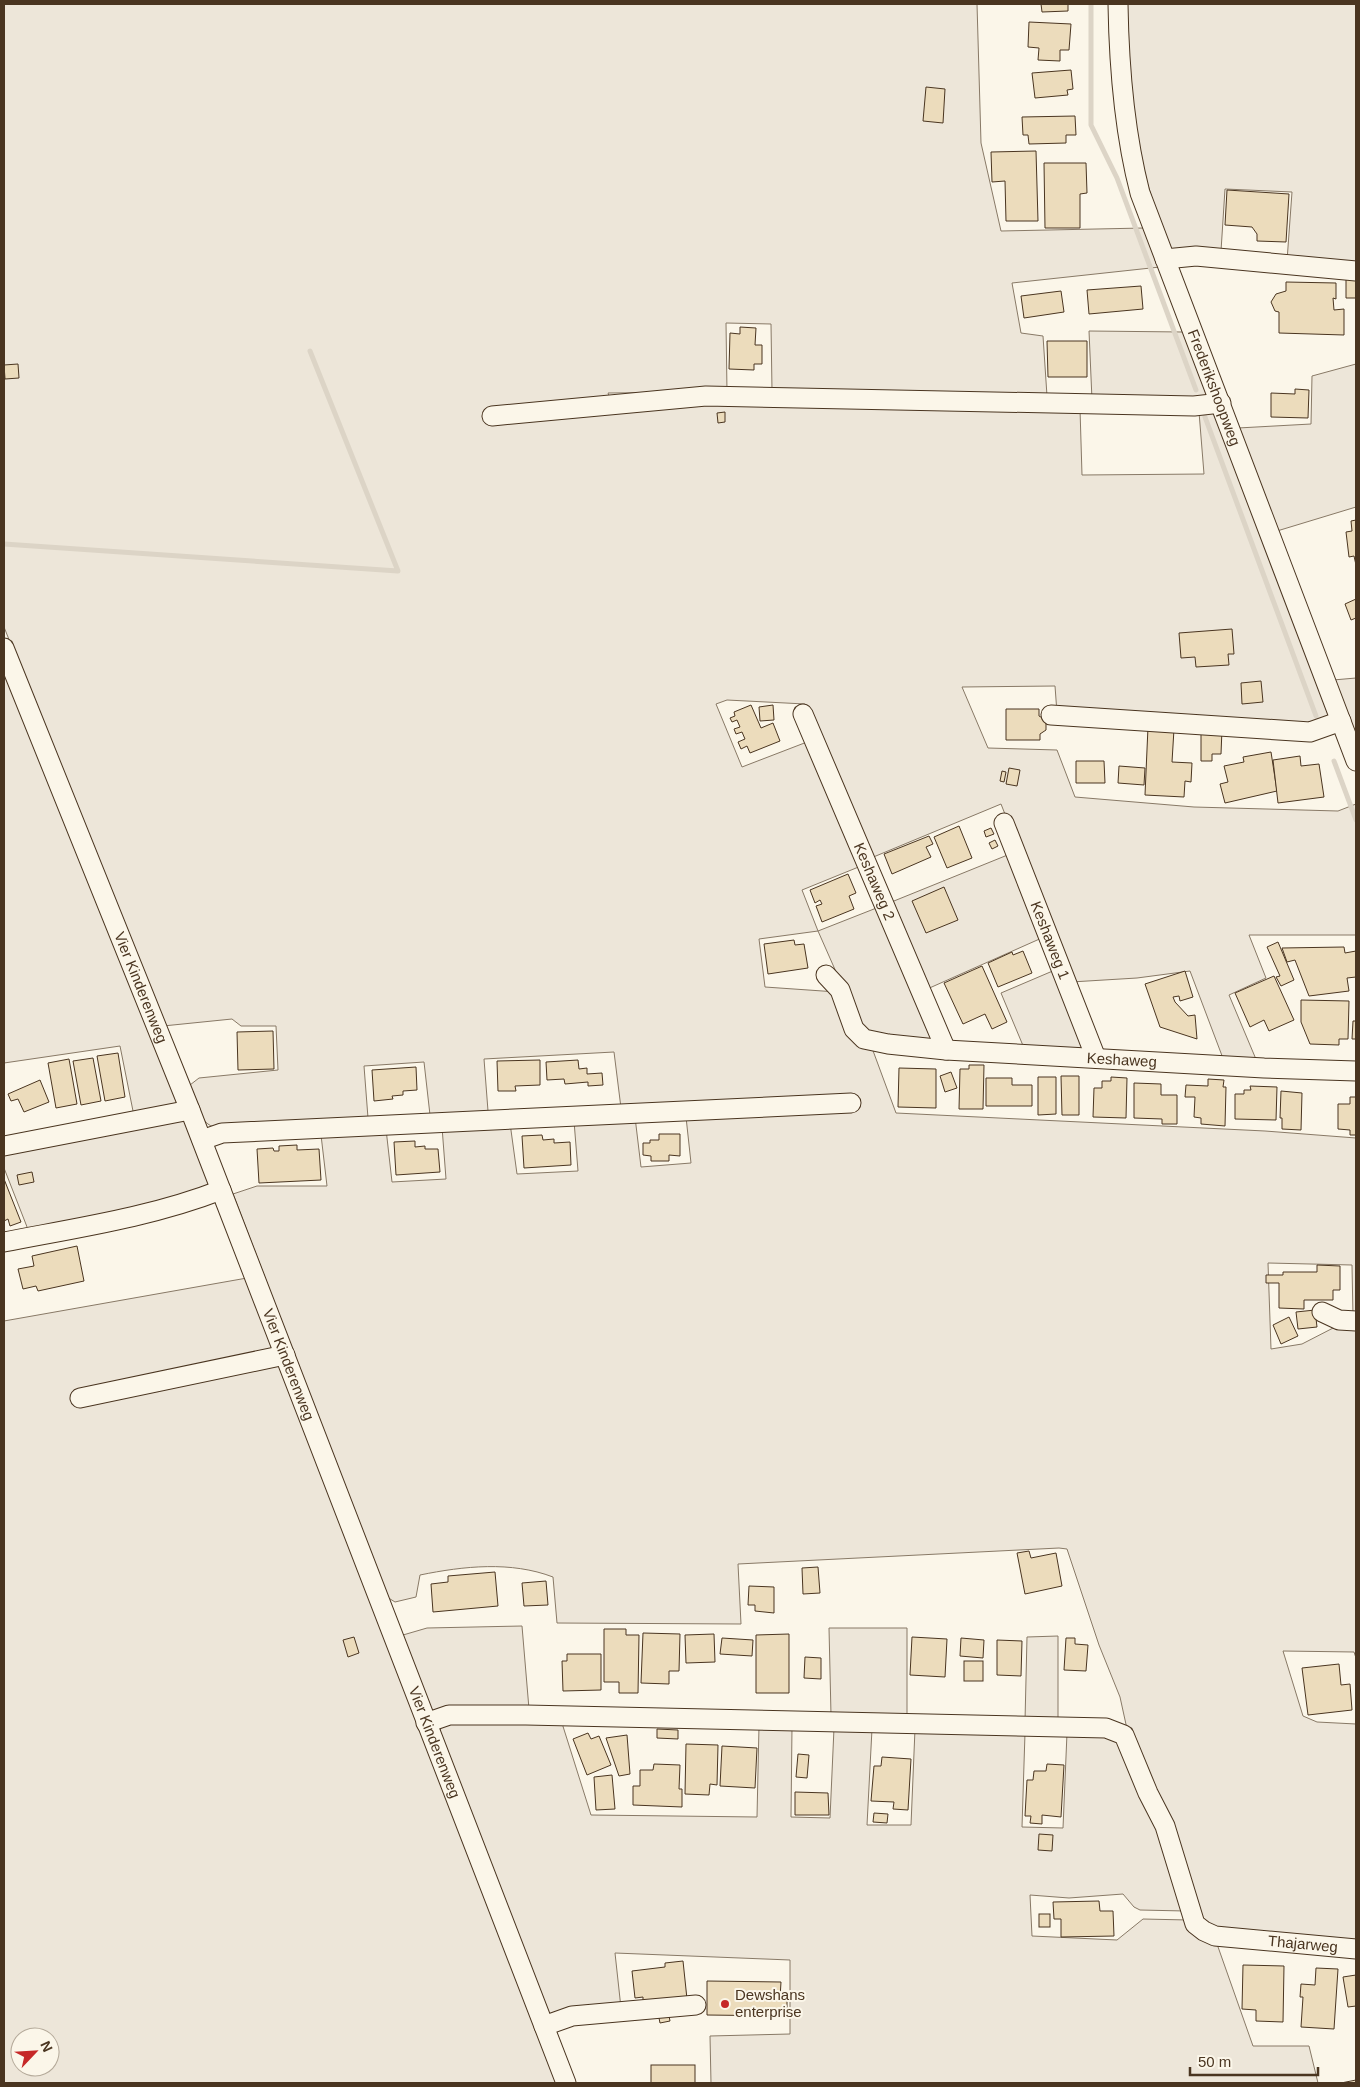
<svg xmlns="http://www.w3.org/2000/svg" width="1360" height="2087" font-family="Arial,sans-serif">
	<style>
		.green { fill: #ede6d9; stroke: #887966; fill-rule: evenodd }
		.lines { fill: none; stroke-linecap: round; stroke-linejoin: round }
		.stream { stroke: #dcd4c6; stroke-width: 5 }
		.building { fill: #ecdcbc; stroke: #4a3520 }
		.minor-casing { stroke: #4a3520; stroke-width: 21 }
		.minor { stroke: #fbf6e9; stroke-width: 19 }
		.poi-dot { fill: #c62828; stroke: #fbf6e9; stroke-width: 2 }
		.labels { text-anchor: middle; stroke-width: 4; stroke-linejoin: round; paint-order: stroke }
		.street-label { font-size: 15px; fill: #4a3520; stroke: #fbf6e9 }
		.poi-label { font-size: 15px; fill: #4a3520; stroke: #fbf6e9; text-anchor: start }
	</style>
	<rect width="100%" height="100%" fill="#fbf6e9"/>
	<g class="green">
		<path d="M 4,4 L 977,4 L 981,143 L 1001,231 L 1144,228 L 1160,267 L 1012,283 L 1021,333 L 1043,336 L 1047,396 L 772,391 L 771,324 L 726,323 L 727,392 L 608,393 L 612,403 L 1080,409 L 1082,475 L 1204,474 L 1199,412 L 1214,408 L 1329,717 L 1312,726 L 1057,713 L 1055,686 L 962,687 L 988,748 L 1057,750 L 1075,797 L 1194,807 L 1338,811 L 1356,804 L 1356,935 L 1249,935 L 1266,978 L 1229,995 L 1258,1064 L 1224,1061 L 1190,971 L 1137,978 L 1071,982 L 1001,804 L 871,858 L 805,704 L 727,700 L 716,704 L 742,767 L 807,742 L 861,866 L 802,890 L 818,931 L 879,907 L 939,1045 L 863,1033 L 818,931 L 759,939 L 765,987 L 837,992 L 872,1048 L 896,1113 L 1265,1131 L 1356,1138 L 1356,1317 L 1353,1317 L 1352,1265 L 1268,1263 L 1271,1349 L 1302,1344 L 1337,1326 L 1356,1327 L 1356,1658 L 1354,1652 L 1283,1651 L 1303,1716 L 1317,1722 L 1356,1724 L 1356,1945 L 1207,1928 L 1127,1729 L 1120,1697 L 1099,1645 L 1067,1549 L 1059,1548 L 738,1564 L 741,1624 L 557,1623 L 553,1577 C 511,1561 464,1566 420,1575 L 416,1597 L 395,1602 L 387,1597 L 233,1194 L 257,1186 L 327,1186 L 321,1135 L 386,1129 L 392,1182 L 446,1179 L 442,1127 L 510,1123 L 517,1174 L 578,1171 L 574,1121 L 635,1117 L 641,1167 L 691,1163 L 686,1117 L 621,1108 L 614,1052 L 484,1059 L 488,1111 L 430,1115 L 424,1062 L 364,1066 L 368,1118 L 217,1128 C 198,1124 196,1102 190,1085 L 199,1078 L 278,1070 L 276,1026 L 241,1026 L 232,1019 L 163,1026 L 4,627 Z"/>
		<path d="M 1124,4 L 1356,4 L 1356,270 L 1287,261 L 1292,192 L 1225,189 L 1221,251 L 1170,255 L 1140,160 L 1132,123 Z"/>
		<path d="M 1089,331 L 1183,332 L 1207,396 L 1192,402 L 1092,400 Z"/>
		<path d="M 1356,364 L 1356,507 L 1277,531 L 1238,428 L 1311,424 L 1312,376 Z"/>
		<path d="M 4,670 L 178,1103 L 134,1116 L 120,1046 L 4,1063 Z"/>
		<path d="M 1356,678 L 1356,741 L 1333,680 Z"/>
		<path d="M 1010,854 L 1044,937 L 925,990 L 889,903 Z"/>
		<path d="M 1055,970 L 1090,1052 L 1024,1048 L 1001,993 Z"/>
		<path d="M 183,1118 L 212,1187 L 208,1191 L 29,1232 L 4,1168 L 4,1154 Z"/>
		<path d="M 247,1278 L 559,2083 L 4,2083 L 4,1321 ZM 20,2037 L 50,2037 L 50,2067 L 20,2067 Z"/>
		<path d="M 522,1626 L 529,1709 L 432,1714 L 403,1635 L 427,1628 Z"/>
		<path d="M 829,1628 L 907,1628 L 907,1716 L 831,1715 Z"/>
		<path d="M 1058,1636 L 1058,1721 L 1025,1721 L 1027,1637 Z"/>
		<path d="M 561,1720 L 591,1815 L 757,1817 L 759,1726 L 792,1727 L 791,1817 L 830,1818 L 834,1728 L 872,1729 L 867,1825 L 911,1825 L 915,1729 L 1025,1733 L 1022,1827 L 1063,1828 L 1067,1733 L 1094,1733 L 1123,1743 L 1147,1801 L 1185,1911 L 1140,1910 L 1134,1907 L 1123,1894 L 1069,1898 L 1030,1895 L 1032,1936 L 1117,1940 L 1143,1919 L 1188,1920 L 1217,1944 L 1253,2046 L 1309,2046 L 1318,2083 L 711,2083 L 710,2036 L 790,2034 L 790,1960 L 615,1953 L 621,2008 L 548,2019 L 440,1732 L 441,1726 L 446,1722 Z"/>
	</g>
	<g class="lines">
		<g class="stream">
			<path d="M 1091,4 L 1091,125 L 1117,178 L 1196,390"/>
			<path d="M 1205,417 L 1316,716"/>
			<path d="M 4,544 L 398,571 L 310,351"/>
			<path d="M 1334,761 L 1356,820"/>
		</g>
	</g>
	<g class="building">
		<path d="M 1041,4 L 1068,4 L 1068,11 L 1042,12 Z"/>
		<path d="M 1029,22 L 1071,24 L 1069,50 L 1060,50 L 1060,61 L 1038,60 L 1039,48 L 1028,47 Z"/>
		<path d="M 1071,70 L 1073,89 L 1067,90 L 1068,95 L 1035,98 L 1032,73 Z"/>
		<path d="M 926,87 L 945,89 L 943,123 L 923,121 Z"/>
		<path d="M 1075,116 L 1076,135 L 1066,135 L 1066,143 L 1029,144 L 1028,135 L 1023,135 L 1022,117 Z"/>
		<path d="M 1036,151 L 1038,221 L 1006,221 L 1005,181 L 992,182 L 991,152 Z"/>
		<path d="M 1044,163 L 1086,163 L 1087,193 L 1080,194 L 1080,228 L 1045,228 Z"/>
		<path d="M 1227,190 L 1289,194 L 1286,242 L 1257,241 L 1257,234 L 1252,227 L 1225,225 Z"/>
		<path d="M 1346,278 L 1356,279 L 1356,298 L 1346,298 Z"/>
		<path d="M 1286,282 L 1336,283 L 1336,299 L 1333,298 L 1334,310 L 1344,309 L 1344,335 L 1279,333 L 1279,312 L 1275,311 L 1271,302 L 1276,294 L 1286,291 Z"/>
		<path d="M 1141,286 L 1143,309 L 1089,314 L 1087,290 Z"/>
		<path d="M 1061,291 L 1064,312 L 1024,318 L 1021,296 Z"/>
		<path d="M 740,327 L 756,328 L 755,345 L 762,345 L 762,364 L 754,364 L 754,370 L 729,369 L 730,333 L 740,334 Z"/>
		<path d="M 1047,341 L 1087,341 L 1087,377 L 1048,377 Z"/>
		<path d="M 18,364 L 19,378 L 5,379 L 4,365 Z"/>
		<path d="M 1295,389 L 1309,390 L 1308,418 L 1271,417 L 1271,393 L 1295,394 Z"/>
		<path d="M 725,412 L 725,422 L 718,423 L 717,413 Z"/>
		<path d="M 1356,520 L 1356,565 L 1354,556 L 1349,557 L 1346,532 L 1352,531 L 1351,521 Z"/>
		<path d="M 1356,599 L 1356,618 L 1351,620 L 1345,604 Z"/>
		<path d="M 1232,629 L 1234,654 L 1228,654 L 1229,665 L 1196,667 L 1195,657 L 1181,658 L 1179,633 Z"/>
		<path d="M 1261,681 L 1263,702 L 1242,704 L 1241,683 Z"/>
		<path d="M 751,705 L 761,728 L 773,723 L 780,741 L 750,753 L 747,746 L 741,749 L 738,742 L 745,739 L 742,732 L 736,734 L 734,729 L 740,727 L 737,720 L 732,722 L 730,718 L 735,716 L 734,712 Z"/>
		<path d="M 773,705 L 774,720 L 760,721 L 759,707 Z"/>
		<path d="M 1006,709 L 1039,709 L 1039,716 L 1046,720 L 1046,730 L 1040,734 L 1040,740 L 1006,740 Z"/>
		<path d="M 1148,727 L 1174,729 L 1172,762 L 1192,763 L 1191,782 L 1185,781 L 1184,797 L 1145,795 Z"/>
		<path d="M 1201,729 L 1222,729 L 1221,754 L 1212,754 L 1212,761 L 1201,761 Z"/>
		<path d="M 1271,752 L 1277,791 L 1225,803 L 1220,784 L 1228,782 L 1224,766 L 1244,762 L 1243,757 Z"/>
		<path d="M 1300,756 L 1301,766 L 1319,764 L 1324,797 L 1278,803 L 1273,760 Z"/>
		<path d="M 1076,761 L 1104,761 L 1105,783 L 1076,783 Z"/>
		<path d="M 1119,766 L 1145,768 L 1144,785 L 1118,783 Z"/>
		<path d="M 1009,768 L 1020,770 L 1017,786 L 1006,784 Z"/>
		<path d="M 1002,771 L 1006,772 L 1004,782 L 1000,781 Z"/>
		<path d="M 959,826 L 972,858 L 947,868 L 934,837 Z"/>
		<path d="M 991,828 L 994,834 L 986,837 L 984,831 Z"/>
		<path d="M 929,836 L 933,844 L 926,847 L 931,857 L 892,874 L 884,854 Z"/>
		<path d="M 995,840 L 998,846 L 992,849 L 989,843 Z"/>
		<path d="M 848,874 L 856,893 L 849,896 L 854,909 L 822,922 L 816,906 L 822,904 L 820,900 L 815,903 L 810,890 Z"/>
		<path d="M 944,887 L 958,920 L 926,933 L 912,901 Z"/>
		<path d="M 794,940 L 795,945 L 804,944 L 808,968 L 768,974 L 764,944 Z"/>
		<path d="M 1278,942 L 1294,980 L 1281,986 L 1276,977 L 1280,976 L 1267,947 Z"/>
		<path d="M 1344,947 L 1345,953 L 1356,951 L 1356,977 L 1347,978 L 1349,991 L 1309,996 L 1295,960 L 1287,962 L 1282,948 Z"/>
		<path d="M 1023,951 L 1032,973 L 998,987 L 988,963 L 1012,952 L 1013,955 Z"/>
		<path d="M 982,966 L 1007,1022 L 992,1029 L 985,1014 L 963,1024 L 944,983 Z"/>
		<path d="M 1185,971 L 1193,997 L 1180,1001 L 1179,996 L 1173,997 L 1175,1002 L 1188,1016 L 1195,1015 L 1197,1039 L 1160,1027 L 1145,984 Z"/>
		<path d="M 1274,976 L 1294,1020 L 1269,1031 L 1264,1020 L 1250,1027 L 1235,993 Z"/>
		<path d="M 1301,1000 L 1349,1001 L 1348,1039 L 1339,1039 L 1339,1045 L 1310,1044 L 1301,1022 Z"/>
		<path d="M 1353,1021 L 1356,1021 L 1356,1039 L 1352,1039 Z"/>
		<path d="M 273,1031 L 274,1069 L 238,1070 L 237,1032 Z"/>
		<path d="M 118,1053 L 125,1097 L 105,1101 L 97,1056 Z"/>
		<path d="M 93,1058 L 101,1101 L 81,1105 L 73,1061 Z"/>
		<path d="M 69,1059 L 77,1104 L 56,1108 L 48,1063 Z"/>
		<path d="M 540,1060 L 540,1085 L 515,1086 L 516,1091 L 498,1091 L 497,1061 Z"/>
		<path d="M 578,1060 L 579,1069 L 587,1068 L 587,1074 L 602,1073 L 603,1085 L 588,1086 L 588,1082 L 565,1084 L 564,1079 L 547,1080 L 546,1062 Z"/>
		<path d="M 969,1065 L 984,1065 L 983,1109 L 959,1109 L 960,1069 L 969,1069 Z"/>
		<path d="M 416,1067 L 417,1090 L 403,1091 L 403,1095 L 392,1096 L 393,1099 L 374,1101 L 372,1070 Z"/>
		<path d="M 899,1068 L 936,1069 L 936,1108 L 898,1107 Z"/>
		<path d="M 951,1072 L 957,1088 L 945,1092 L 940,1076 Z"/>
		<path d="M 1061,1076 L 1079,1076 L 1079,1115 L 1062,1115 Z"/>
		<path d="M 1038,1077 L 1056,1077 L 1056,1114 L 1038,1115 Z"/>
		<path d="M 1111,1077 L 1127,1078 L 1126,1118 L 1093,1117 L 1094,1088 L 1102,1088 L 1102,1081 L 1111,1081 Z"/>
		<path d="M 986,1078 L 1012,1078 L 1012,1085 L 1032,1085 L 1032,1106 L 986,1106 Z"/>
		<path d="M 1208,1079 L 1224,1080 L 1223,1087 L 1226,1087 L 1225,1126 L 1201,1124 L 1201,1118 L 1194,1117 L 1195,1097 L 1185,1097 L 1186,1085 L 1208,1086 Z"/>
		<path d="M 40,1080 L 49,1102 L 24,1112 L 18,1099 L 11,1101 L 8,1094 Z"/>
		<path d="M 1134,1083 L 1161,1084 L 1161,1095 L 1177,1095 L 1177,1124 L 1162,1124 L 1162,1119 L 1134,1118 Z"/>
		<path d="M 1250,1086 L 1277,1087 L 1276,1120 L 1235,1119 L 1235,1094 L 1244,1094 L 1244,1090 L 1251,1090 Z"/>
		<path d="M 1281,1091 L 1302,1093 L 1301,1130 L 1282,1129 L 1282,1118 L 1280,1118 Z"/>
		<path d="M 1350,1097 L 1356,1097 L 1356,1135 L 1350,1135 L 1350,1130 L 1338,1129 L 1338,1104 L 1350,1104 Z"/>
		<path d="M 659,1134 L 680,1134 L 680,1156 L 669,1155 L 669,1161 L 651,1161 L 651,1156 L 643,1155 L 643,1143 L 650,1143 L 650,1140 L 659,1140 Z"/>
		<path d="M 542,1135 L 543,1140 L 554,1139 L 554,1143 L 570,1142 L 571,1165 L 524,1168 L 522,1136 Z"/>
		<path d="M 415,1141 L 415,1147 L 425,1146 L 425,1149 L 438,1149 L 440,1172 L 396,1175 L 394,1142 Z"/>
		<path d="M 297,1145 L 297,1150 L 319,1149 L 321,1180 L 259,1183 L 257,1149 L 273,1148 L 274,1151 L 279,1151 L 279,1146 Z"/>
		<path d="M 32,1172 L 34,1182 L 19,1185 L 17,1175 Z"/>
		<path d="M 4,1179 L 21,1222 L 10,1226 L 8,1219 L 4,1221 Z"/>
		<path d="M 77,1246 L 84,1281 L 38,1291 L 36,1286 L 23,1289 L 18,1269 L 34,1266 L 32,1256 Z"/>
		<path d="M 1317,1265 L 1340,1266 L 1340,1290 L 1333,1290 L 1333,1300 L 1304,1300 L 1304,1309 L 1279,1308 L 1279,1283 L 1266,1283 L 1266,1275 L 1283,1275 L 1283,1272 L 1317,1272 Z"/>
		<path d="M 1315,1310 L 1317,1327 L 1298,1329 L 1296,1312 Z"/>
		<path d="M 1289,1317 L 1298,1336 L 1281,1344 L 1273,1325 Z"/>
		<path d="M 1029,1551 L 1031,1558 L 1056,1553 L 1062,1586 L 1025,1594 L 1017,1553 Z"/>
		<path d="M 818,1567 L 820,1593 L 803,1594 L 802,1568 Z"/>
		<path d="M 495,1572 L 498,1606 L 433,1612 L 431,1584 L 448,1582 L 448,1576 Z"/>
		<path d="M 546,1581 L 548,1605 L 524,1606 L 522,1583 Z"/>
		<path d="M 749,1586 L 774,1587 L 774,1613 L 755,1611 L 755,1605 L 748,1605 Z"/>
		<path d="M 604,1629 L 626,1629 L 626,1635 L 639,1635 L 638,1693 L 619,1693 L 619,1682 L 604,1682 Z"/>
		<path d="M 643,1633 L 680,1634 L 679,1671 L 669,1671 L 669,1684 L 641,1683 Z"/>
		<path d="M 714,1634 L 715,1662 L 686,1663 L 685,1635 Z"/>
		<path d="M 789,1634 L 789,1693 L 756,1693 L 756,1635 Z"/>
		<path d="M 354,1637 L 359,1653 L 348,1657 L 343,1640 Z"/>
		<path d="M 912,1637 L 947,1639 L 945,1677 L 910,1675 Z"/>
		<path d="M 722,1638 L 753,1640 L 752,1656 L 720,1654 Z"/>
		<path d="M 961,1638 L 984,1640 L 983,1658 L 960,1656 Z"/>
		<path d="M 1066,1638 L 1075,1638 L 1075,1644 L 1088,1645 L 1086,1671 L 1064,1670 Z"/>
		<path d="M 997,1640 L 1022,1641 L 1021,1676 L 997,1675 Z"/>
		<path d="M 567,1654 L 601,1654 L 601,1690 L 563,1691 L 562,1661 L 567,1661 Z"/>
		<path d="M 805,1657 L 821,1658 L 821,1679 L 804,1678 Z"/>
		<rect x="964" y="1661" width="19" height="20"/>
		<path d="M 1339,1664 L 1341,1685 L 1350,1684 L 1352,1710 L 1308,1715 L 1302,1668 Z"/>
		<path d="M 657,1729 L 678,1730 L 678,1739 L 657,1738 Z"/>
		<path d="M 588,1733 L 591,1739 L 599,1736 L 611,1765 L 587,1775 L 573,1739 Z"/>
		<path d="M 627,1735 L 630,1774 L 619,1776 L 606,1738 Z"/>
		<path d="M 686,1744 L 718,1745 L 717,1785 L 710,1784 L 709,1795 L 685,1794 Z"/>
		<path d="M 722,1746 L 757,1748 L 755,1788 L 720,1786 Z"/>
		<path d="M 798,1754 L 809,1755 L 807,1778 L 796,1777 Z"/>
		<path d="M 882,1757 L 911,1759 L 908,1810 L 893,1809 L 894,1802 L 871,1801 L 874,1766 L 881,1766 Z"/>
		<path d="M 654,1764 L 680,1765 L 679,1789 L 682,1789 L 682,1807 L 633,1805 L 633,1786 L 640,1786 L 640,1770 L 653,1770 Z"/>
		<path d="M 1047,1764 L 1064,1765 L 1061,1817 L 1042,1815 L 1042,1824 L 1030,1823 L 1031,1816 L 1025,1816 L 1027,1780 L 1033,1780 L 1034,1771 L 1046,1771 Z"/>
		<path d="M 612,1775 L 615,1809 L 596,1810 L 594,1777 Z"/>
		<path d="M 795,1792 L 828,1793 L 829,1815 L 795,1815 Z"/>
		<path d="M 874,1813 L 888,1814 L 887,1823 L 873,1822 Z"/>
		<path d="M 1039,1834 L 1053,1835 L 1052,1851 L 1038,1850 Z"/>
		<path d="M 1099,1901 L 1100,1911 L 1113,1911 L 1114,1936 L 1061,1937 L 1061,1919 L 1054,1919 L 1053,1902 Z"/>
		<rect x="1039" y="1914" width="11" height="13"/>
		<path d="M 683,1961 L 687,1999 L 643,2004 L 643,1997 L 635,1998 L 632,1971 L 665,1967 L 665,1963 Z"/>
		<path d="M 1243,1965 L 1284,1966 L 1283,2022 L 1256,2021 L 1256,2010 L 1242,2009 Z"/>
		<path d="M 1316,1968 L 1338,1969 L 1334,2029 L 1301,2027 L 1303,1997 L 1300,1997 L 1301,1984 L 1315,1985 Z"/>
		<path d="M 1356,1975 L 1356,2006 L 1348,2007 L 1343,1977 Z"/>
		<path d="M 707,1981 L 781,1982 L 780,1998 L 787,1998 L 787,2016 L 707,2015 Z"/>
		<path d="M 668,2011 L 670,2021 L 660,2023 L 658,2013 Z"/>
		<rect x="651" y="2065" width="44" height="18"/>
		<path d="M 1356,2080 L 1356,2083 L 1341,2083 Z"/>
	</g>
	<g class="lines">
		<g class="minor-casing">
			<g id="minor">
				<path id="s1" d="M 1118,4 C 1119,68 1124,131 1140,193 L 1356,761"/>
				<path d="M 1165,259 L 1196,256 L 1356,271"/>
				<path d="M 492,416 L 706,396 L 1194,406 L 1221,403"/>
				<path id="s2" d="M 4,648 L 190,1110 L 566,2083"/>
				<path id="s3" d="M 803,714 L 946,1050"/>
				<path d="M 1051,715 L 1310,732 L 1341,721"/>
				<path id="s4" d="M 1004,823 L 1096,1058"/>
				<path id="s5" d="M 826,975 L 840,990 L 854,1029 L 864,1039 L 888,1044 L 946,1050 L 1264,1068 L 1356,1071"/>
				<path d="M 202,1140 L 222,1133 L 851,1103"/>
				<path d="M 4,1146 L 190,1110"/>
				<path d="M 4,1242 C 76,1228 152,1217 221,1190"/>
				<path d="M 1322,1312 L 1339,1320 L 1356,1321"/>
				<path d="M 80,1398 L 285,1355"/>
				<path id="s6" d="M 426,1723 L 449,1715 L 526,1715 L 1106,1728 L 1124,1735 L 1148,1793 L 1165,1826 L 1195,1924 L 1204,1931 L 1215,1936 L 1356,1949"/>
				<path d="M 544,2026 L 572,2016 L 696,2005"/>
			</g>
		</g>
		<use href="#minor" class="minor"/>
	</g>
	<circle class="poi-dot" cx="725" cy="2004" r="5"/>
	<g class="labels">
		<g class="street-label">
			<text dy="5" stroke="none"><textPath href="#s1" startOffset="399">Frederikshoopweg</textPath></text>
			<text dy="5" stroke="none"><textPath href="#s3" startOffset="182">Keshaweg 2</textPath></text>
			<text dy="5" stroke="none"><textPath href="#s4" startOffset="126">Keshaweg 1</textPath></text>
			<text dy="5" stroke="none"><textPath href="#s2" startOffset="366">Vier Kinderenweg</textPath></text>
			<text dy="5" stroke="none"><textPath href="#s5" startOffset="335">Keshaweg</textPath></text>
			<text dy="5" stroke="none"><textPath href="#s2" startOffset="771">Vier Kinderenweg</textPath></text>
			<text dy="5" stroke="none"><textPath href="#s2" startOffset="1176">Vier Kinderenweg</textPath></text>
			<text dy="5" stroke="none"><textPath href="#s6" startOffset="1015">Thajarweg</textPath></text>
		</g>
		<g class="poi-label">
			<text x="735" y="2000">Dewshans<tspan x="735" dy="17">enterprise</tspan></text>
		</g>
	</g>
	<rect width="1360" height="2087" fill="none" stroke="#4a3520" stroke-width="10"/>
	<g transform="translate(35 2052) rotate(65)"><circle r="24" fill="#fbf6e9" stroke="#b4a999"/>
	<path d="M0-4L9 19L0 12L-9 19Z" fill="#c62828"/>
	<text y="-8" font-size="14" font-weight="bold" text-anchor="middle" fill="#4a3520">N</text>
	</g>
	<path d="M1190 2067v8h128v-8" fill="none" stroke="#4a3520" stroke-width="2.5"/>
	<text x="1198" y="2067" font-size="15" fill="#4a3520" stroke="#fbf6e9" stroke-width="4" paint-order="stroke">50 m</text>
</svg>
